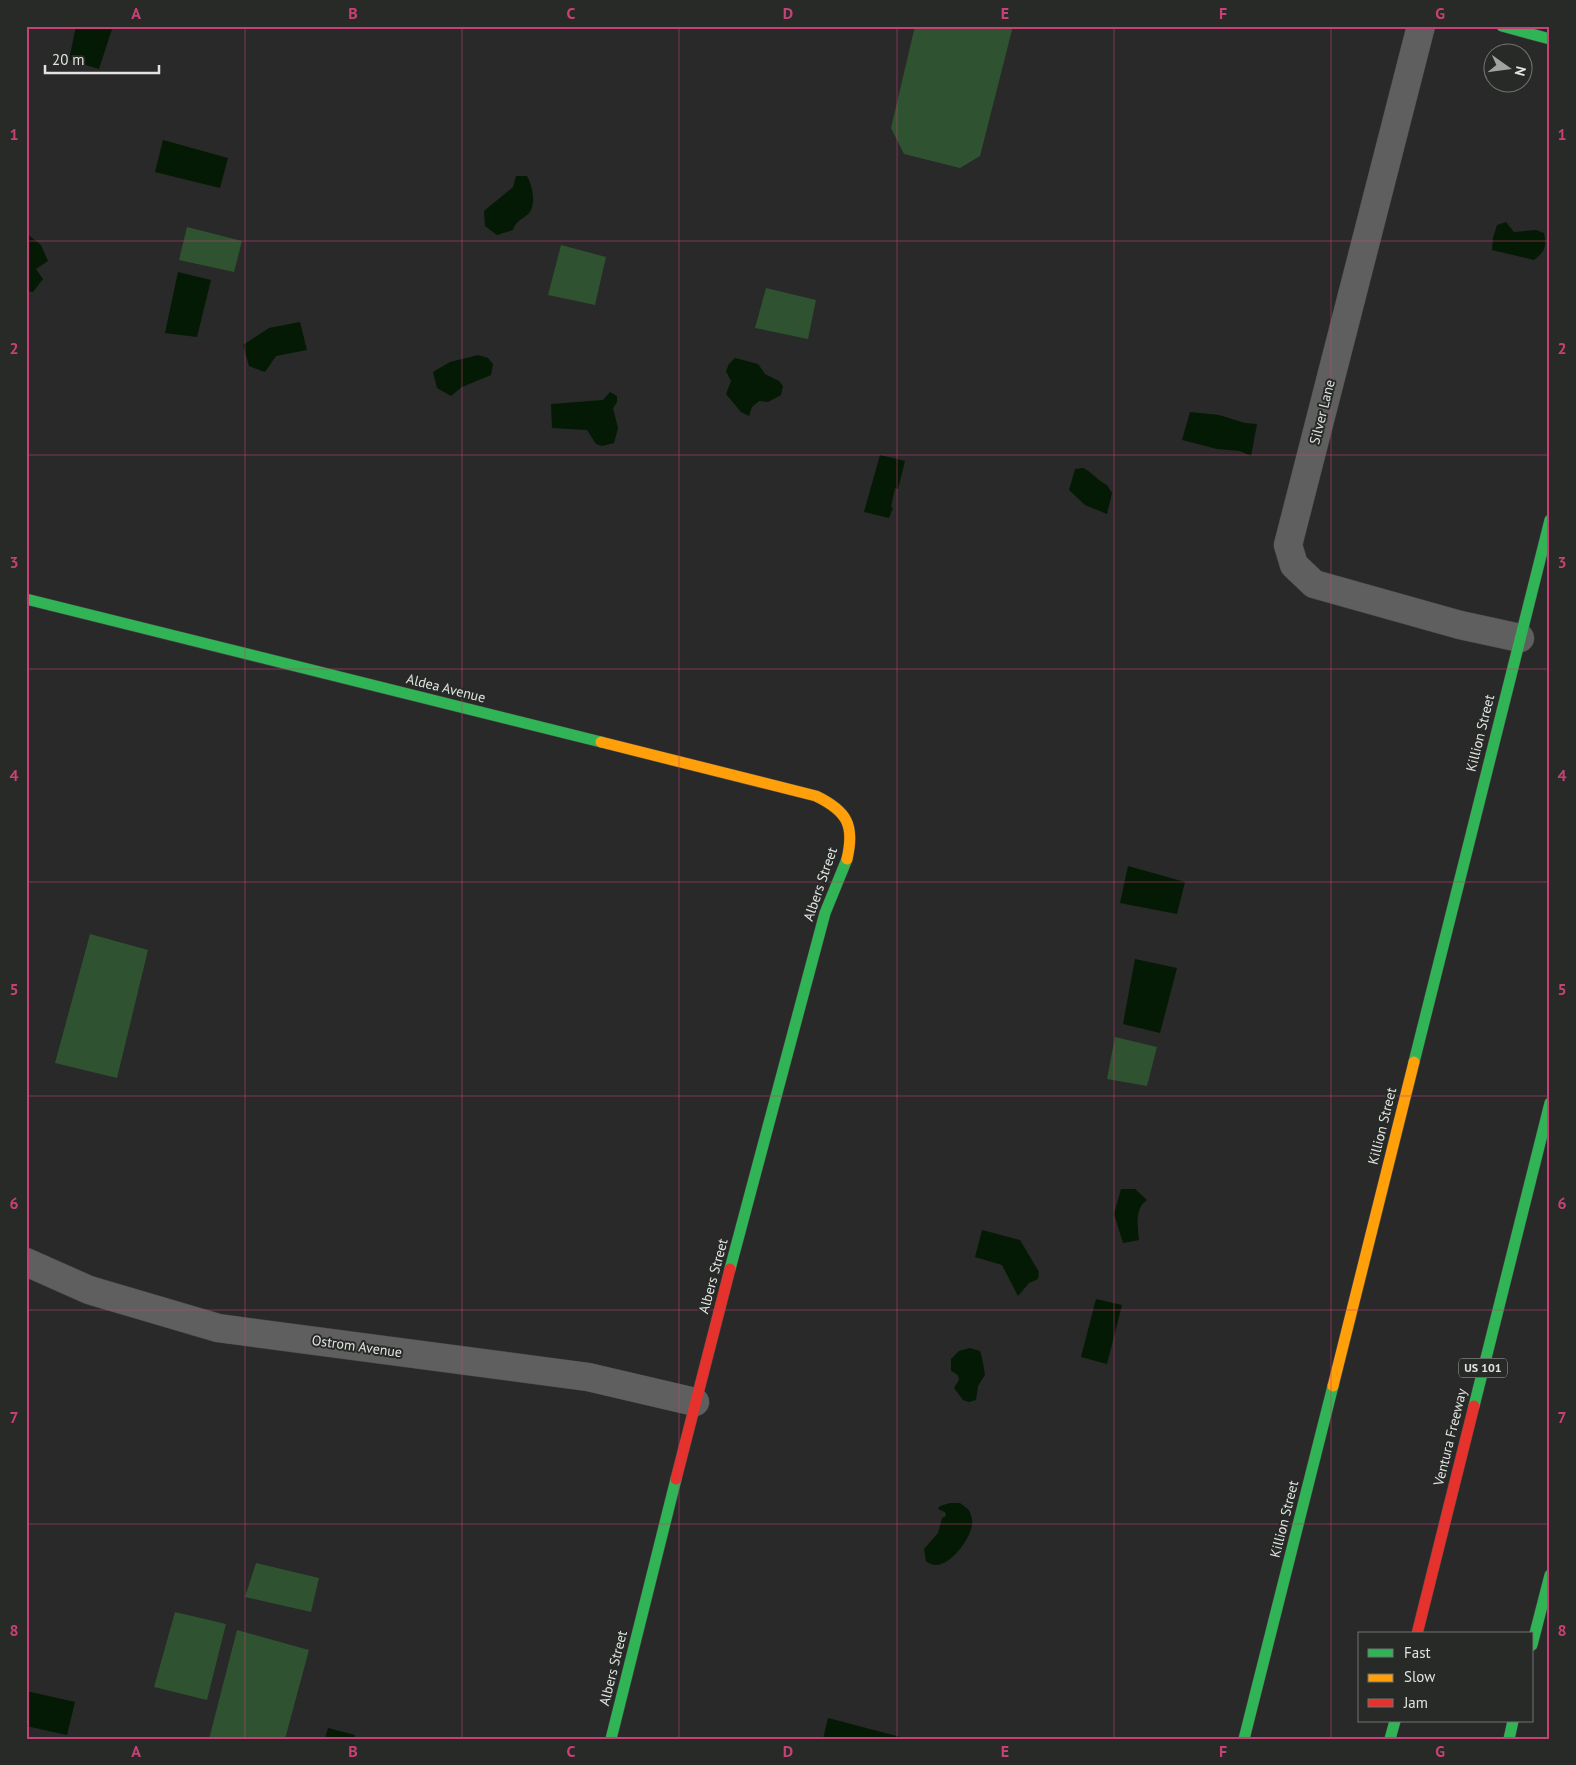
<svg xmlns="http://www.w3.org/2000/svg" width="1576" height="1765" font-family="'PT Sans',sans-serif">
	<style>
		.green { fill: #2f5330 }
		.water { fill: #041a04 }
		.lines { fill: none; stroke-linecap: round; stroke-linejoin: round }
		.street-casing { stroke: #464746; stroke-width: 29 }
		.fast-casing { stroke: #464746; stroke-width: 12 }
		.slow-casing { stroke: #464746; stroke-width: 12 }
		.jam-casing { stroke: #464746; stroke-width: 12 }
		.street { stroke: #5f5f5f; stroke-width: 28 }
		.fast { stroke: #30b455; stroke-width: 11 }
		.slow { stroke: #ff9f0a; stroke-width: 11 }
		.jam { stroke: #e5322d; stroke-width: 11 }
		.grid { fill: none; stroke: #c84176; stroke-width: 1; stroke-opacity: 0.55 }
		.labels { text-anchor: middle; stroke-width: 4; stroke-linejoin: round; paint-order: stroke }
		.shield { fill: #272a27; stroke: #a9aca9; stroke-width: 1 }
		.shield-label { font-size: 12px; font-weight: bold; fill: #e1e4e1 }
		.street-label { font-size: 14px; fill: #e1e4e1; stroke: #272a27 }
		.neatline { fill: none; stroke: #c84176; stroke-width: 2 }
		.grid-label { font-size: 16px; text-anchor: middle; font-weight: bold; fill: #c84176 }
	</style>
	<rect width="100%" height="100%" fill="#282928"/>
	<g class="green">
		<path d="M 915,26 L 1013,26 L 980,156 L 960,168 L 904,154 L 891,128 Z"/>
		<path d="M 187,227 L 242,241 L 234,272 L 179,260 Z"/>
		<path d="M 561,245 L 606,257 L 595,305 L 548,295 Z"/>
		<path d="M 766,288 L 816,300 L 808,339 L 755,328 Z"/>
		<path d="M 90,934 L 148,950 L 117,1078 L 55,1063 Z"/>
		<path d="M 1115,1037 L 1157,1047 L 1147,1086 L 1107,1079 Z"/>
		<path d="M 256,1563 L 319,1578 L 311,1612 L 245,1597 Z"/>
		<path d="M 175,1612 L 226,1624 L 207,1700 L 154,1687 Z"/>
		<path d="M 237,1630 L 309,1650 L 285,1739 L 209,1739 Z"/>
	</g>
	<g class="water">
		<path d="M 76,26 L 113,26 L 99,69 L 69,60 Z"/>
		<path d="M 163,140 L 228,158 L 220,188 L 155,172 Z"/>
		<path d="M 516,176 L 527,176 C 533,186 537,207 527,215 C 520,221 516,221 513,230 L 497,235 L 485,226 L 484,211 L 513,187 Z"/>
		<path d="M 1506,222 L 1514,232 L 1536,230 L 1544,233 C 1547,247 1545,251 1534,260 L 1492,250 L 1493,238 L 1497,225 Z"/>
		<path d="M 26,233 L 41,245 L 48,261 L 36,269 L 43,279 L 33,292 L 26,291 Z"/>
		<path d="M 178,272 L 211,280 L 197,337 L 165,333 Z"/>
		<path d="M 300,322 L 307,350 L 276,356 L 265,372 L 249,366 L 243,345 L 269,328 Z"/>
		<path d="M 478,355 L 488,358 L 493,364 L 491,375 L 462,387 L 451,396 L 437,388 L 433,372 L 450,362 Z"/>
		<path d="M 735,358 L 758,364 L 765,374 L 779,381 L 783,386 L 781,395 L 768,402 L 759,401 L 752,407 L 749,416 L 741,412 L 726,394 L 731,381 L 726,371 L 729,364 Z"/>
		<path d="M 610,392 L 617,396 L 617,402 L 613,408 L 618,428 L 614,443 L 602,446 L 596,444 L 587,430 L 552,428 L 551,404 L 603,400 Z"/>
		<path d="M 1190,412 L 1219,415 L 1245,423 L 1257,424 L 1251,456 L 1240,451 L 1217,449 L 1182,440 Z"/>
		<path d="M 880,455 L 905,461 L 898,489 L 895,488 L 891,507 L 893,508 L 889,518 L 864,512 Z"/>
		<path d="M 1083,468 C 1092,472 1098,481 1107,485 L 1112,493 L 1107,514 L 1085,505 L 1069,490 L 1075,469 Z"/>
		<path d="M 1128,866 L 1185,882 L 1177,914 L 1120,903 Z"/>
		<path d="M 1135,959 L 1177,968 L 1160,1033 L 1123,1024 Z"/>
		<path d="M 1121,1189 L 1135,1189 L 1147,1200 C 1134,1209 1138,1226 1139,1240 L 1123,1243 L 1114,1214 Z"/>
		<path d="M 982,1230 L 1020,1240 L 1039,1272 L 1038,1279 L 1029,1283 L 1018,1296 L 1002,1265 L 975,1257 Z"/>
		<path d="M 1096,1299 L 1122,1305 L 1107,1364 L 1081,1357 Z"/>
		<path d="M 970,1348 L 980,1351 C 981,1352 985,1372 985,1375 L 978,1386 L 976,1400 L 969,1402 L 963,1400 L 954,1388 C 958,1381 964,1377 951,1371 L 951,1359 L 959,1351 Z"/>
		<path d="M 950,1503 L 960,1503 L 969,1510 C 971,1515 973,1520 972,1525 C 970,1541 943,1577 926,1561 L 924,1549 L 938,1533 L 942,1518 L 946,1516 L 945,1512 L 938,1509 L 940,1506 Z"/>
		<path d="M 26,1691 L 75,1702 L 67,1735 L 26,1726 Z"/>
		<path d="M 828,1718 L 908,1739 L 823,1739 Z"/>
		<path d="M 328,1728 L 355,1735 L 354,1739 L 325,1739 Z"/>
	</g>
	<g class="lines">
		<g class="street-casing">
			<g id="street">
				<path d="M 1421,26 L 1288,545 L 1294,565 L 1314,584 L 1460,625 L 1520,638"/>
				<path d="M 26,1262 L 89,1290 L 218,1328 L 588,1377 L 695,1402"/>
			</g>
		</g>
		<g class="fast-casing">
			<g id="fast">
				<path d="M 1502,26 L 1550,39"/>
				<path d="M 26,599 L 601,742"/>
				<path d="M 1414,1062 L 1550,520"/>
				<path d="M 730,1269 L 825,913 L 847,859"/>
				<path d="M 1474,1406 L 1550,1103"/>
				<path d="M 1532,1645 L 1550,1575"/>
				<path d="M 611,1739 L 676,1479"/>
				<path d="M 1244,1739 L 1333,1386"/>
				<path d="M 1390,1739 L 1395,1721"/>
				<path d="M 1509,1739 L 1513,1721"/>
			</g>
		</g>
		<g class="slow-casing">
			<g id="slow">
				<path d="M 601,742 L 816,796 C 847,811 855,825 847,859"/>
				<path d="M 1333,1386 L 1414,1062"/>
			</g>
		</g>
		<g class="jam-casing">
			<g id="jam">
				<path d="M 676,1479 L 730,1269"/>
				<path d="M 1417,1634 L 1474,1406"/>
			</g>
		</g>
		<use href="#street" class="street"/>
		<use href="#fast" class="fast"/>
		<use href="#slow" class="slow"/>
		<use href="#jam" class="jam"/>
	</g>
	<path class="grid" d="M 245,26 L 245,1739M 462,26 L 462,1739M 679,26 L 679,1739M 897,26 L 897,1739M 1114,26 L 1114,1739M 1331,26 L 1331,1739M 26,241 L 1550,241M 26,455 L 1550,455M 26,669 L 1550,669M 26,882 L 1550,882M 26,1096 L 1550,1096M 26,1310 L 1550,1310M 26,1524 L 1550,1524"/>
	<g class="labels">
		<rect class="shield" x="1459" y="1358.5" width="48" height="19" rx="4"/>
		<g class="shield-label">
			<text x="1483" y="1372">US 101</text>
		</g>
		<g class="street-label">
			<text transform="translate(1322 412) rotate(-76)" y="5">Silver Lane</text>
			<text transform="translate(446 688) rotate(14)" y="5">Aldea Avenue</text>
			<text transform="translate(1480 733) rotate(-76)" y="5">Killion Street</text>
			<text transform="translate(820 884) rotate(-71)" y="5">Albers Street</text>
			<text transform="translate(1382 1126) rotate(-76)" y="5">Killion Street</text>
			<text transform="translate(713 1276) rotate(-75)" y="5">Albers Street</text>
			<text transform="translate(357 1346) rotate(8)" y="5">Ostrom Avenue</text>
			<text transform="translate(1450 1437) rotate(-76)" y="5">Ventura Freeway</text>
			<text transform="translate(1284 1519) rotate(-76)" y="5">Killion Street</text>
			<text transform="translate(613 1668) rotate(-76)" y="5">Albers Street</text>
		</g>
	</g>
	<rect width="1576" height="1765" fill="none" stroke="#272a27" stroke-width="55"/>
	<rect x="1358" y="1632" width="175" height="90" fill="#272a27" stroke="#717471"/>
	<rect x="1368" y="1649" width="25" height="8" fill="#30b455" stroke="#717471"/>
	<text x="1404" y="1658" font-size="15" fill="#e1e4e1">Fast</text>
	<rect x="1368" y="1674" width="25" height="8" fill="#ff9f0a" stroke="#717471"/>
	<text x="1404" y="1682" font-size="15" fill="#e1e4e1">Slow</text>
	<rect x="1368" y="1699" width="25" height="8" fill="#e5322d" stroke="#717471"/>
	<text x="1404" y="1708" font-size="15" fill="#e1e4e1">Jam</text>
	<g transform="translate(1508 68) rotate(104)"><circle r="24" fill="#272a27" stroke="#717471"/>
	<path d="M0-4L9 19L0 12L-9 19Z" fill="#a0a3a0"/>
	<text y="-8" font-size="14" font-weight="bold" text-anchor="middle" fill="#e1e4e1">N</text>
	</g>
	<path d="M45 65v8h114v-8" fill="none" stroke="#e1e4e1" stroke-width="2.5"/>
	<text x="52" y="65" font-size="15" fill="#e1e4e1" stroke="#272a27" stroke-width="4" paint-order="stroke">20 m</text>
	<rect x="28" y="28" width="1520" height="1710" class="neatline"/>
	<g class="grid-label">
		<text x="136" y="19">A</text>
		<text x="353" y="19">B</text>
		<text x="571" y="19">C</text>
		<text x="788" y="19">D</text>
		<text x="1005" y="19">E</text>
		<text x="1223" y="19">F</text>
		<text x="1440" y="19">G</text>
		<text x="14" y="140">1</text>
		<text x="1562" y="140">1</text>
		<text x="14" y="354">2</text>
		<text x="1562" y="354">2</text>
		<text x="14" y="568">3</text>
		<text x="1562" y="568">3</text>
		<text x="14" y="781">4</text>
		<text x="1562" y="781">4</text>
		<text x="14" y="995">5</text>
		<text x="1562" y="995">5</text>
		<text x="14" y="1209">6</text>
		<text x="1562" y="1209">6</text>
		<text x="14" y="1423">7</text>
		<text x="1562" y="1423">7</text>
		<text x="14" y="1636">8</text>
		<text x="1562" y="1636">8</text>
		<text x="136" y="1757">A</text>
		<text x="353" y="1757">B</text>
		<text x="571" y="1757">C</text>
		<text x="788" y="1757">D</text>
		<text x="1005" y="1757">E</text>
		<text x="1223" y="1757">F</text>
		<text x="1440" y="1757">G</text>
	</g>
</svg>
